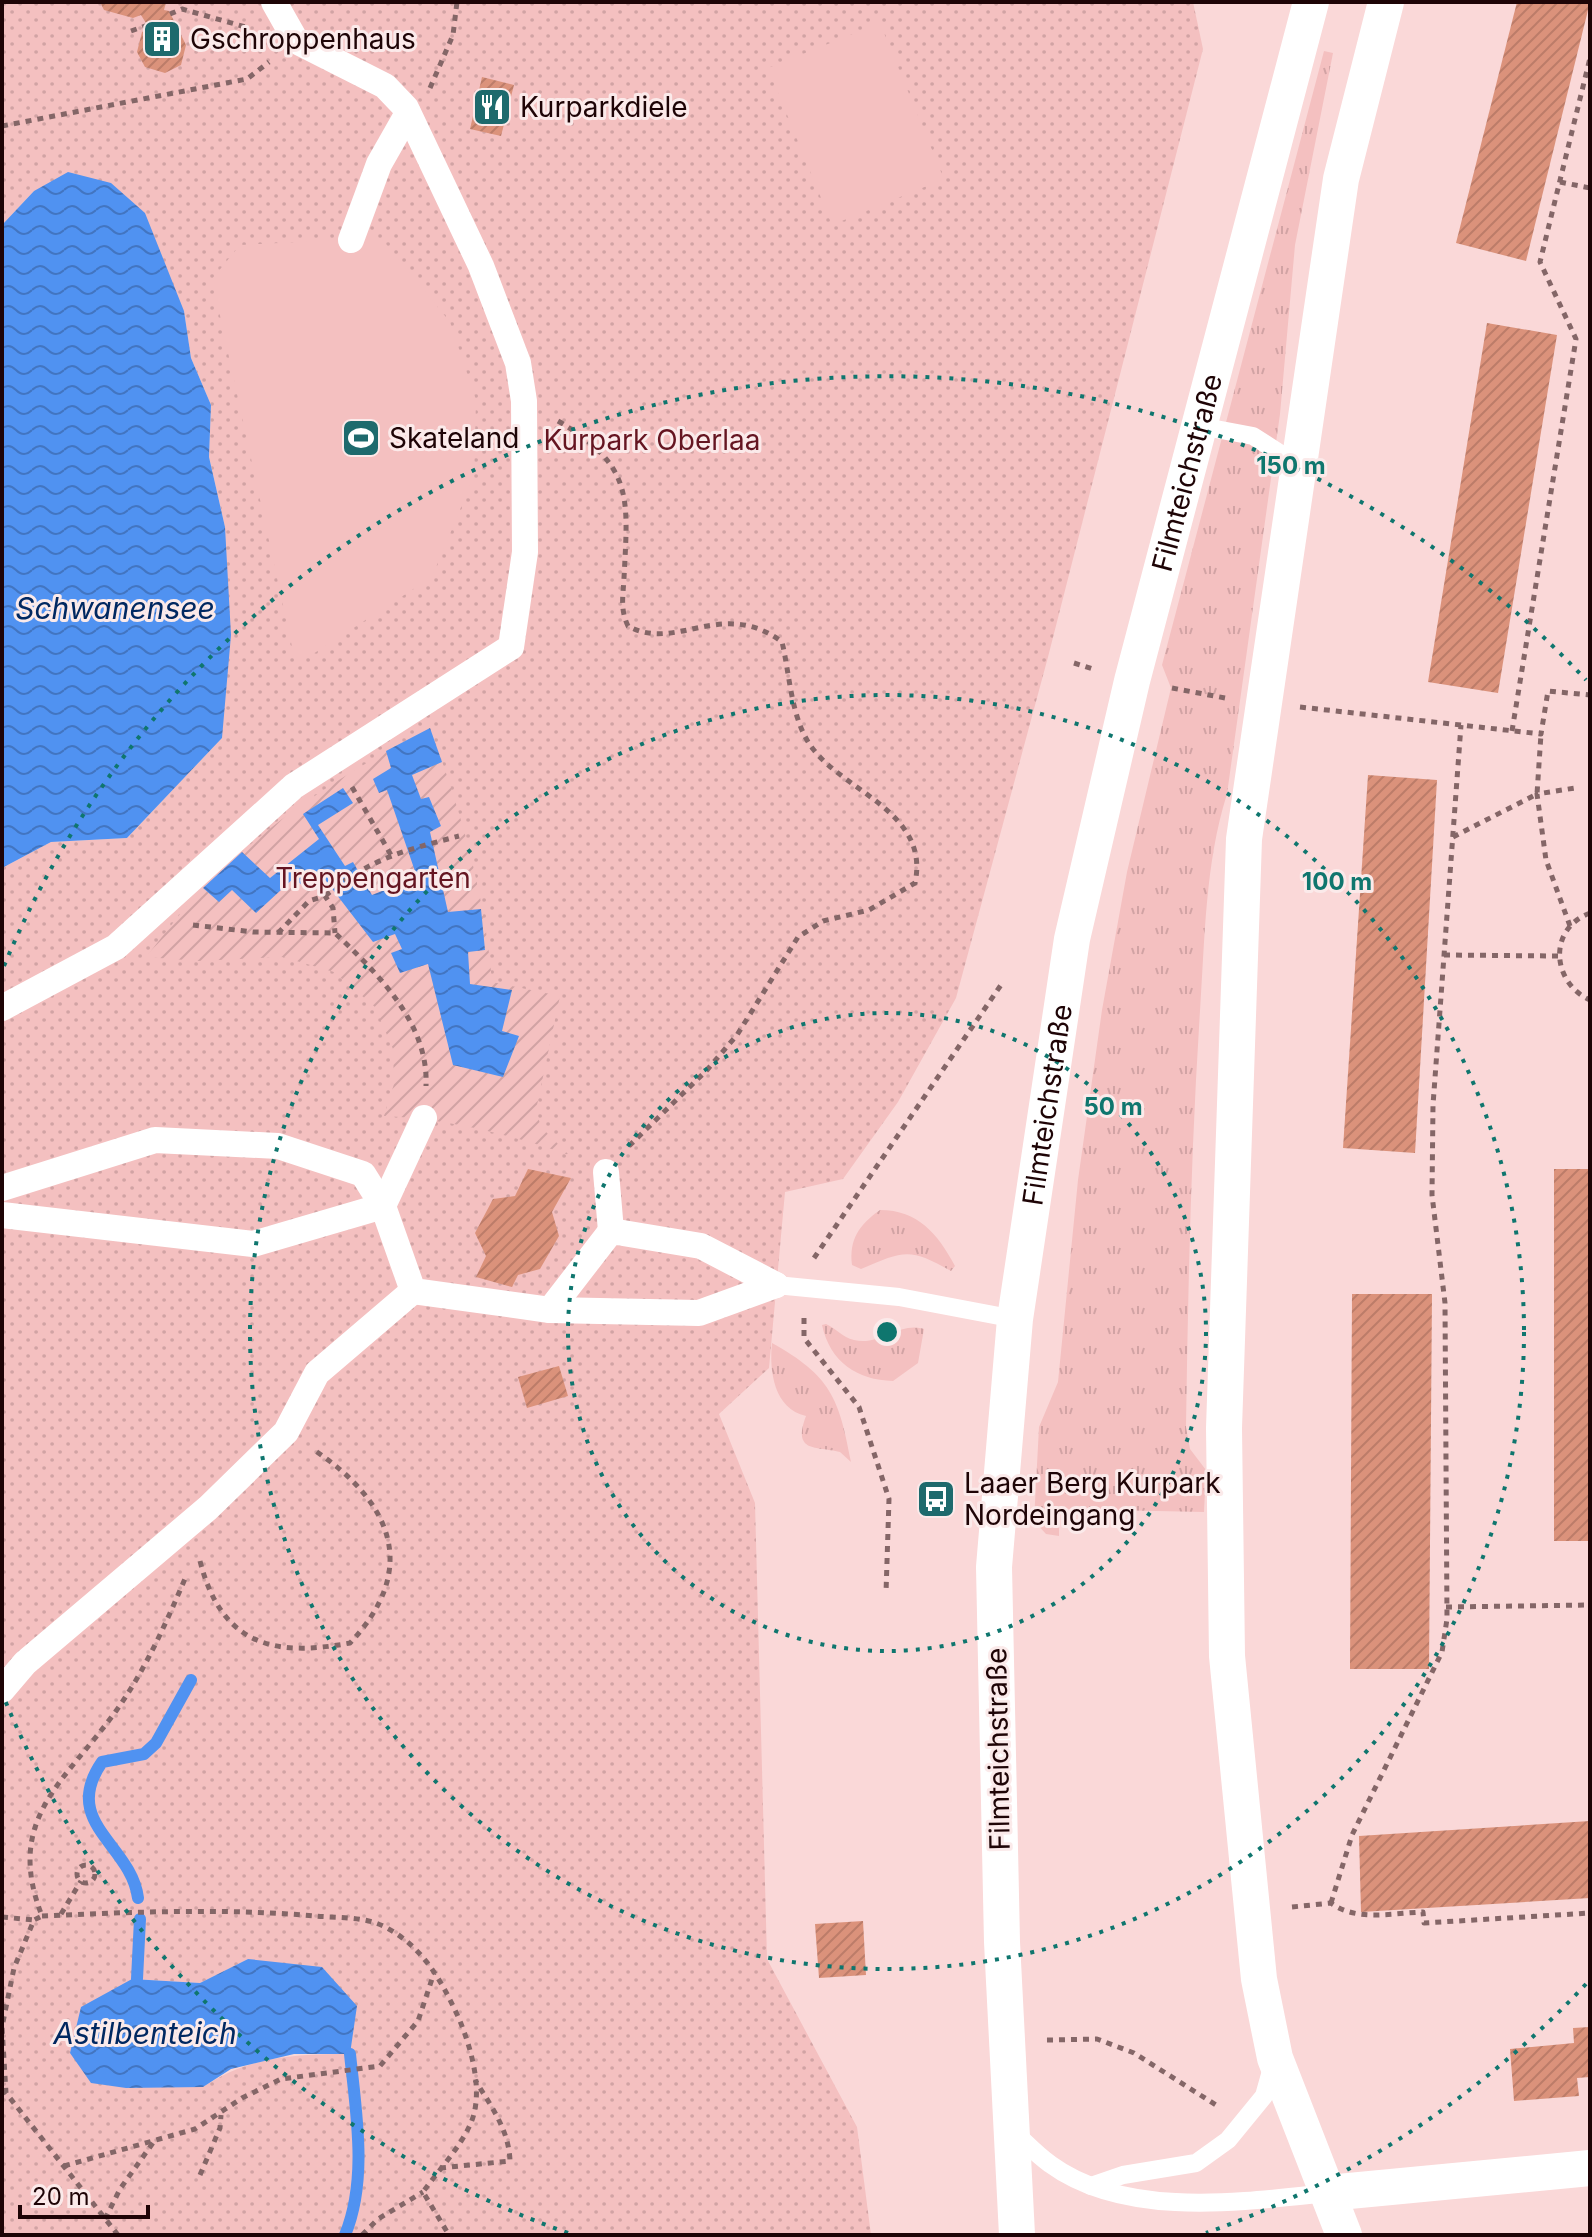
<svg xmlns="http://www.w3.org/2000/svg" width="1592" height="2237" font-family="Inter,sans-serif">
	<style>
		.grass { fill: url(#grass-tufts) }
		.park { fill: url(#park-dots); fill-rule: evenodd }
		.garden { fill: url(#garden-furrows) }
		.pitch { fill: #f4c0c0 }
		.water { fill: url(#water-waves) }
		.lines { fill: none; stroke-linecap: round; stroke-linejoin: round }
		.stream { stroke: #5092f1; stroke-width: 12 }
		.building { fill: url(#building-hatch) }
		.path { stroke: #846667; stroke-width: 5; stroke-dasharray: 6 6; stroke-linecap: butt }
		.service { stroke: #fff; stroke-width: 18 }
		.pedestrian { stroke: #fff; stroke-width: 26 }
		.minor { stroke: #fff; stroke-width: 36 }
		.ring { fill: none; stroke: #0f766e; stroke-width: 4; stroke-dasharray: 4 8 }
		.labels { text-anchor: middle; stroke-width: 6; stroke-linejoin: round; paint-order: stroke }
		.poi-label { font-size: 28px; fill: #1e0406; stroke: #fbeaea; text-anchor: start }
		.park-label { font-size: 28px; fill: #651521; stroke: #fbeaea }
		.street-label { font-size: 28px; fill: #1e0406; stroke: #fbeaea }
		.water-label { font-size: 30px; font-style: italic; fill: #002861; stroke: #fbeaea }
		.centre { fill: #0f766e; stroke: #fbeaea; stroke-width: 4 }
		.ring-label { font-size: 24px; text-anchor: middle; font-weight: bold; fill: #0f766e; stroke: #fbeaea; stroke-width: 6; stroke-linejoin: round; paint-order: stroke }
	</style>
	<defs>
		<pattern id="grass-tufts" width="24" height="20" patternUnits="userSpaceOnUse" patternTransform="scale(2)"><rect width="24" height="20" fill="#f4c0c0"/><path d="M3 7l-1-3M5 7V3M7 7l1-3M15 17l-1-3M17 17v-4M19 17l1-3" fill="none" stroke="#d1a3a4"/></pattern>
		<pattern id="park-dots" width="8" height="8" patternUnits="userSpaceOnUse" patternTransform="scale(2)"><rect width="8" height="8" fill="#f4c0c0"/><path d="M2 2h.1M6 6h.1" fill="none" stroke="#d1a3a4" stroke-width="1.8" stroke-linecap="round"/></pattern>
		<pattern id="garden-furrows" width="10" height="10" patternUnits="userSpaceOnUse" patternTransform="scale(2)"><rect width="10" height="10" fill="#f4c0c0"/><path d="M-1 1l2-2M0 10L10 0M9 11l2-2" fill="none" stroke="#d1a3a4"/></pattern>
		<pattern id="water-waves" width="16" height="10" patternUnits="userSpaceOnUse" patternTransform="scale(2)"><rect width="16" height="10" fill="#5092f1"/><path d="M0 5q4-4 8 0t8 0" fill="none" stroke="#4275c1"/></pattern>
		<pattern id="building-hatch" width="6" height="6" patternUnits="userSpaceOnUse" patternTransform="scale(2)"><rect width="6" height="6" fill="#db927b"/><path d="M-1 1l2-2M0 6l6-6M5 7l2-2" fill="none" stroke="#bc7c69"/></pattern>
	</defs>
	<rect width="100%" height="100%" fill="#fad8d8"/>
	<g class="grass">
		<path d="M 1324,51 L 1333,53 L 1295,245 L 1280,414 L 1227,794 C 1205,863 1205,939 1200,1011 C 1191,1150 1188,1288 1186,1427 L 1190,1449 L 1206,1470 L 1204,1512 L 1059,1509 L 1059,1536 L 1046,1534 L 1034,1521 L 1039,1427 L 1058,1382 L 1078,1180 L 1102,1010 L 1127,872 L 1171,688 L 1162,665 Z"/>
		<path d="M 880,1210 C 918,1210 938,1234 955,1266 L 951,1271 C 910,1248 905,1250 861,1269 L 852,1265 C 849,1239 859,1225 880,1210 Z"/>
		<path d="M 826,1324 C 837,1329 842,1337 854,1340 C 881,1346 900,1321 924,1329 L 918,1363 L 893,1381 C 857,1380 830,1362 822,1325 Z"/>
		<path d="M 772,1343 C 831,1376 839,1398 851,1462 L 840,1452 C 816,1446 792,1453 806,1416 C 774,1409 769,1371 772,1343 Z"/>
	</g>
	<path class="park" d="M 2,2 L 1193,2 L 1203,49 L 1048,657 L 956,998 L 898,1102 L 843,1179 L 785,1192 L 769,1368 L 719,1414 L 755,1503 L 767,1959 L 857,2127 L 871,2235 L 2,2235 L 2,868 L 51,842 L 127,838 L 222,738 L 225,527 L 209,457 L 211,405 L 191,358 L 184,311 L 34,191 L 2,225 ZM 248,1959 L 349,2054 C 295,2054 250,2056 203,2087 L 132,1979 L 200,1983 Z"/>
	<path class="garden" d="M 430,728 C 461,811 485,894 492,982 L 560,996 L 536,1110 L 541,1127 L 569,1155 C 508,1134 449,1119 384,1116 L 394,1084 L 393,1049 L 375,1007 L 334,972 L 283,957 L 198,961 L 146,957 C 165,934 183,908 205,886 C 271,820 347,771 430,728 Z"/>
	<g class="pitch">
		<path d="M 880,23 L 944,179 L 832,225 L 768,68 Z"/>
		<path d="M 381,238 L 450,322 L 476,400 L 474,476 L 432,577 L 296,665 L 212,279 L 240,245 Z"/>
	</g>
	<g class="water">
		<path d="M 68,172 L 111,183 L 145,213 L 184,311 L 191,358 L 211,405 L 209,457 L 225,527 L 231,635 L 222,738 L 127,838 L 51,842 L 2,868 L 2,225 L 34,191 Z"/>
		<path d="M 430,728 L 442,762 L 412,775 L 421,799 L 429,797 L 441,826 L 430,832 L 448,912 L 481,909 L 485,950 L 468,952 L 470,984 L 512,990 L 502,1031 L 519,1036 L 503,1077 L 453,1065 L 428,964 L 400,973 L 391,953 L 402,949 L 395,934 L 373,942 L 320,873 L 304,887 L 294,878 L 256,913 L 232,890 L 219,902 L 203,888 L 242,852 L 270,878 L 319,839 L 303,814 L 343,788 L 353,803 L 318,825 L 345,866 L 353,862 L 372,895 L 417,877 L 387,790 L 379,793 L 373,779 L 391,768 L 386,751 Z"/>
		<path d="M 248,1959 L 322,1967 L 357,2006 L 350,2054 L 294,2054 L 231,2069 L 203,2087 L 126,2088 L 91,2083 L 70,2053 L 81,2007 L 132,1979 L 200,1983 Z"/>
	</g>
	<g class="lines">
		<g class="stream">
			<path d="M 138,1898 C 131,1844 60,1823 102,1762 L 144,1754 L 156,1743 L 191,1680"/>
			<path d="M 137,1979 L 140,1919"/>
			<path d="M 345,2235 C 368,2179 356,2113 350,2054"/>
		</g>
	</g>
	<g class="building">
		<path d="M 100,2 L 166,2 L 164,10 L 169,11 L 186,45 L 181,65 L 165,73 L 145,67 L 137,52 L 142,32 L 149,28 L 141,15 L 133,18 L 104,10 Z"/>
		<path d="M 1517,2 L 1590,2 L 1526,261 L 1456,243 Z"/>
		<path d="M 482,77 L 514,85 L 501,136 L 470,129 Z"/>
		<path d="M 1487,323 L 1557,335 L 1498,693 L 1428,682 Z"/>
		<path d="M 1368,775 L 1437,780 L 1415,1153 L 1343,1148 Z"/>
		<path d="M 528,1169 L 571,1178 L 552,1212 L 559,1236 L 540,1269 L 518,1275 L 512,1287 L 476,1277 L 486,1256 L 475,1233 L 493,1199 L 515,1196 Z"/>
		<rect x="1554" y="1169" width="36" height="372"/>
		<path d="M 1352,1294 L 1432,1294 L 1429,1669 L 1350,1669 Z"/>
		<path d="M 559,1366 L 568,1396 L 527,1408 L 518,1377 Z"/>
		<path d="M 1590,1821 L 1590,1898 L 1361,1912 L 1359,1836 Z"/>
		<path d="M 863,1921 L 866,1975 L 819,1978 L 815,1924 Z"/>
		<path d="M 1590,2027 L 1590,2077 L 1577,2078 L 1579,2096 L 1514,2101 L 1510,2049 L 1574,2043 L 1573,2028 Z"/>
	</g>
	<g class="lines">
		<g class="path">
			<path d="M 170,14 L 182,9 L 249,28"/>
			<path d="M 131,31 L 148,25"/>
			<path d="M 430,88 L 453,35 L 457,2"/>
			<path d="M 2,126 L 247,79 L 269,62"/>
			<path d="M 1560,182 L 1590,188"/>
			<path d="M 558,421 C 634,466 628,497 624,578 C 623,597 620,609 628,626 C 676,653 722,597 782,642 C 790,675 791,721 813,749 C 847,793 930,813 915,883 L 869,910 L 823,921 L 798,937 L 737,1035 L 707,1070 L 628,1147"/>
			<path d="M 1074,663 L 1096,670"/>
			<path d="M 1172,688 L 1225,698"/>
			<path d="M 1300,707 L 1541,734 L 1548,691 L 1590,695"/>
			<path d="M 1512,731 L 1576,339 L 1540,262 L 1590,58"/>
			<path d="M 352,787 L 391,855"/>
			<path d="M 1453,837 L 1537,794 L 1541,734"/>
			<path d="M 325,896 C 371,858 403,851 459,836"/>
			<path d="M 1590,913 C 1547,929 1552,983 1590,1000"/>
			<path d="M 193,925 L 253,932 L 335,933 C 377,973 429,1023 426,1086"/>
			<path d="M 1570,926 L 1546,860 L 1537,794 L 1575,788"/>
			<path d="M 278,933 L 309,901 L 325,896 L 333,908 L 335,933"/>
			<path d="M 1444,955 L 1559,956"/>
			<path d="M 814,1258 L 1003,982"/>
			<path d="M 804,1318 L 804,1338 L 859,1407 L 889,1499 L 886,1593"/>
			<path d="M 200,1561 C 221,1643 271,1658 350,1643 C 420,1569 392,1502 314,1450"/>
			<path d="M 1446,1607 L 1590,1605"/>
			<circle cx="86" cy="1874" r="9"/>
			<path d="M 1331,1903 L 1352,1835 L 1442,1652 L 1447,1619 L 1445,1303 L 1432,1195 L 1433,1105 L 1461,725"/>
			<path d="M 1292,1907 L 1331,1903 C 1356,1922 1393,1913 1423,1912 L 1424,1923 L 1590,1913"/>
			<path d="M 61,1914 L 81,1881"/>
			<path d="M 42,1916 C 134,1912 224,1908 315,1916 C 338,1918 366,1916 387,1928 C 424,1948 443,1983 460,2021 C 472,2051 485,2096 469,2127 C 458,2150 438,2171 423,2192 L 449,2235"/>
			<path d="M 2,1917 L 34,1920"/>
			<path d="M 1047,2040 L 1097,2039 L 1134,2053 L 1216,2105"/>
			<path d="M 64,2166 L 195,2129 L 242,2098 L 281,2079 L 380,2066 L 418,2021 L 434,1973"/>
			<path d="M 440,2168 L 510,2161 C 509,2130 491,2106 475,2080"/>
			<path d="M 200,2175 L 220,2128 L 221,2115"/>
			<path d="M 105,2219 L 120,2189 L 155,2140"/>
			<path d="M 118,2235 L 6,2093 L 2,2027 L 14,1968 L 34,1920 L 42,1916 C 4,1819 64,1783 116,1711 C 146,1669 167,1621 187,1574"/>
			<path d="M 362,2235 L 378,2219 L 423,2192"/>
		</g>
		<g class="service">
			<path d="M 1200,426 L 1253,436 L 1298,465"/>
			<path d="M 776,1285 L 899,1297 L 1015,1319"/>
			<path d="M 1013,2131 C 1025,2142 1037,2155 1050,2164 C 1125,2219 1242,2202 1328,2193"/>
			<path d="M 1091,2186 L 1123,2175 L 1196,2163 L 1228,2140 L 1264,2096 L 1273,2064"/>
		</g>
		<g class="pedestrian">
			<path d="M 351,240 L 379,164 L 408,113"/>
			<path d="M 2,1008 L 116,947 L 294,786 L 511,647 L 525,552 L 524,401 L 518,363 L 481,266 L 406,108 L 385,86 L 296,41 L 274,2"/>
			<path d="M 606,1172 L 611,1231"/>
			<path d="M 2,1188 L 155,1140 L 278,1146 L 363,1174 L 383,1206"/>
			<path d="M 383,1206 L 424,1118"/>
			<path d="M 2,1215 L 253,1244 L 383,1206 L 413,1291 L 550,1310 L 611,1231 L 701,1246 L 776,1285"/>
			<path d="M 550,1310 L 699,1313 L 776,1285"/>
			<path d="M 2,1690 L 25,1663 L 208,1508 L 286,1432 L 317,1373 L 413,1291"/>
		</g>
		<g class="minor">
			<path d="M 1328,2193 L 1590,2168"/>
			<path id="s1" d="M 1017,2235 L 1002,1942 L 994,1567 L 1015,1319 L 1072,939 L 1132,681 L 1311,2"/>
			<path d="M 1344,2235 L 1275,2058 L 1259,1979 L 1227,1656 L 1224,1428 L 1244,839 L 1341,179 L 1386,2"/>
		</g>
	</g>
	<g class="ring">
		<circle cx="887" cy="1332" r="319"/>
		<circle cx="887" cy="1332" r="637"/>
		<path d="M1586 1984A956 956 0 0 1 1206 2233M568 2233A956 956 0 0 1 4 1698M4 966A956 956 0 0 1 1586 680"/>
	</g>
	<defs>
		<g id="building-square" transform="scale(2)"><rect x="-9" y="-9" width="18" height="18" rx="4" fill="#1e6a6d" stroke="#fbeaea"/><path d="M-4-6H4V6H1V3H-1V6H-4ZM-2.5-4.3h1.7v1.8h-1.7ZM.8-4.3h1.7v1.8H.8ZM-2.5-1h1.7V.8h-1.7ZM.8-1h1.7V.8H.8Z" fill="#fff"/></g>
		<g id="restaurant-square" transform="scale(2)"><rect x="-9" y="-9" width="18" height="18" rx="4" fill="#1e6a6d" stroke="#fbeaea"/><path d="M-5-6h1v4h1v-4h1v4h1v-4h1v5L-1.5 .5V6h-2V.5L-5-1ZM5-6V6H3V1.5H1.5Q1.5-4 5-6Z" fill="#fff"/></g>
		<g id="stadium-square" transform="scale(2)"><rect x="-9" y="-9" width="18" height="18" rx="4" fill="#1e6a6d" stroke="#fbeaea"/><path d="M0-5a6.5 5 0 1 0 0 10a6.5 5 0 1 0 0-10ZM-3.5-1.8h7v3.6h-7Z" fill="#fff"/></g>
		<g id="bus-square" transform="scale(2)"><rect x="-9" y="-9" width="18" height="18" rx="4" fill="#1e6a6d" stroke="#fbeaea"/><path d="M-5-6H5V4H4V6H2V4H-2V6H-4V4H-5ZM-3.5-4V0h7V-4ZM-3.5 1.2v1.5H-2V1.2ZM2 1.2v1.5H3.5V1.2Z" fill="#fff"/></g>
	</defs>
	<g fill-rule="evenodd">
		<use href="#building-square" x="162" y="39"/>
		<use href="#restaurant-square" x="492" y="107"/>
		<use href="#stadium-square" x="361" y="438"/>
		<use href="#bus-square" x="936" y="1499"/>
	</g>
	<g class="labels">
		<g class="poi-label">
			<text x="190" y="49">Gschroppenhaus</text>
			<text x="520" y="117">Kurparkdiele</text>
			<text x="389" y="448">Skateland</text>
			<text x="964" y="1493">Laaer Berg Kurpark<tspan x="964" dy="32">Nordeingang</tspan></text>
		</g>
		<g class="park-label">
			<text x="652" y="450">Kurpark Oberlaa</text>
			<text x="373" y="888">Treppengarten</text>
		</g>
		<g class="street-label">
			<text dy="10" stroke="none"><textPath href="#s1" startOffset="1782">Filmteichstraße</textPath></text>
			<text dy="10" stroke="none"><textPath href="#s1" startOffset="1134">Filmteichstraße</textPath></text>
			<text transform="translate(998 1749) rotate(-91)" y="10">Filmteichstraße</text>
		</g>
		<g class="water-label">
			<text x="115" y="619">Schwanensee</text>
			<text x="145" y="2044">Astilbenteich</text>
		</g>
	</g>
	<circle cx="887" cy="1332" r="12" class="centre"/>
	<g class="ring-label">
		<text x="1291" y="474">150 m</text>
		<text x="1337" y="890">100 m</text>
		<text x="1113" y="1115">50 m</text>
	</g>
	<rect width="1592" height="2237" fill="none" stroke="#1e0406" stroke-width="8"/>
	<path d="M20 2205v12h128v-12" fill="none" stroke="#1e0406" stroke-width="4"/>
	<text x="32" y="2205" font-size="24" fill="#1e0406" stroke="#fbeaea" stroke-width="6" paint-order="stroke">20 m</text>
</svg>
